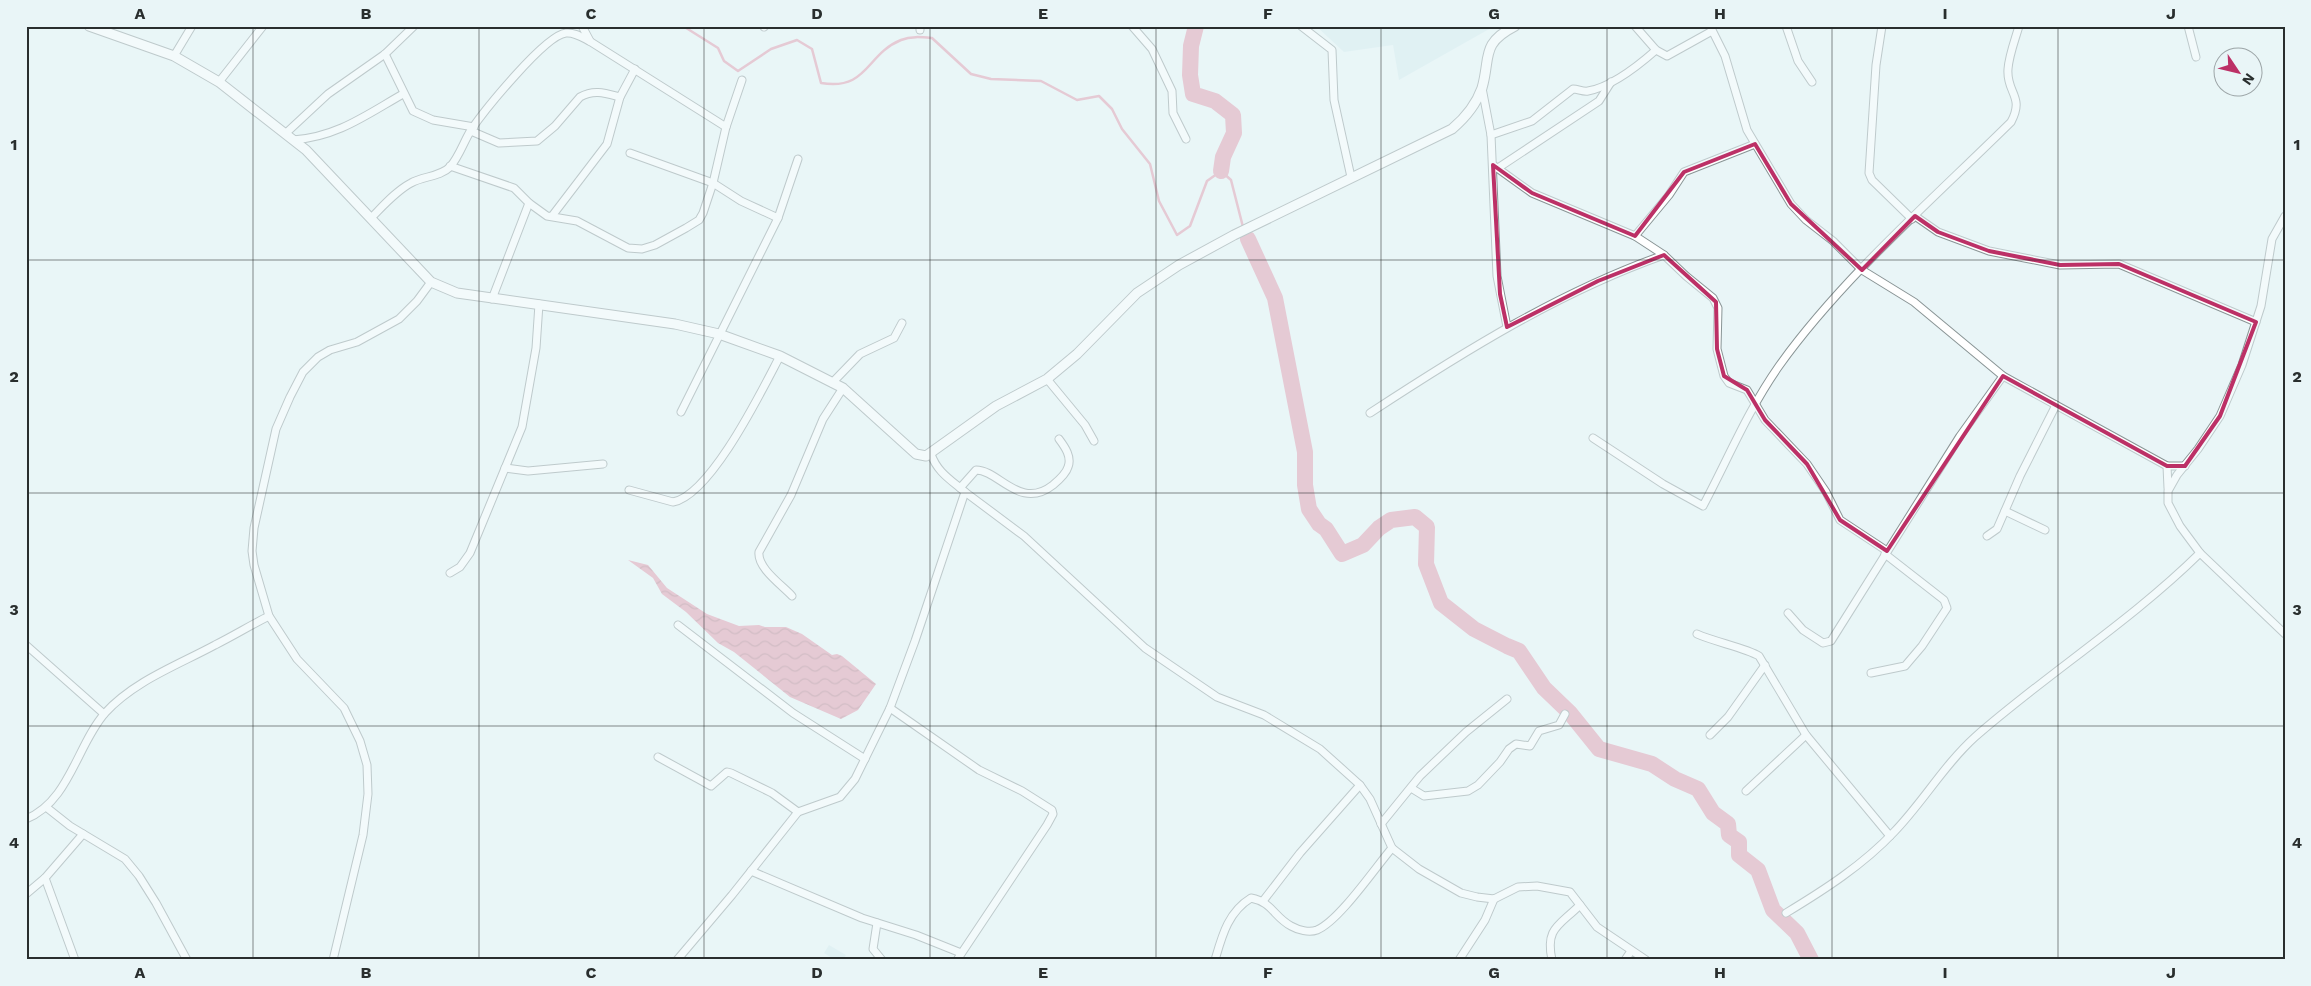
<svg xmlns="http://www.w3.org/2000/svg" width="2311" height="986" font-family="'Work Sans',sans-serif">
	<style>
		.built { fill: #d6ecee }
		.water { fill: url(#water-waves) }
		.lines { fill: none; stroke-linecap: round; stroke-linejoin: round }
		.stream { stroke: #e194a8; stroke-width: 2.5 }
		.river { stroke: #e194a8; stroke-width: 16 }
		.minor-casing { stroke: #8a9596; stroke-width: 9 }
		.tertiary-casing { stroke: #8a9596; stroke-width: 11 }
		.minor { stroke: #fff; stroke-width: 7 }
		.tertiary { stroke: #fff; stroke-width: 9 }
		.marked { fill: none; stroke: #bc3066; stroke-width: 4; stroke-linejoin: round }
		.grid { fill: none; stroke: #292e2e; stroke-width: 1; stroke-opacity: 0.55 }
		.neatline { fill: none; stroke: #292e2e; stroke-width: 2 }
		.grid-label { font-size: 16px; text-anchor: middle; font-weight: bold; fill: #292e2e }
	</style>
	<defs>
		<pattern id="water-waves" width="16" height="10" patternUnits="userSpaceOnUse" patternTransform="scale(1.25)"><rect width="16" height="10" fill="#e194a8"/><path d="M0 5q4-4 8 0t8 0" fill="none" stroke="#b67989"/></pattern>
	</defs>
	<rect width="100%" height="100%" fill="#e9f5f7"/>
	<g class="built">
		<path d="M 1316,26 L 1488,26 L 1491,28 L 1399,80 L 1393,45 L 1344,52 Z"/>
		<path d="M 829,945 L 846,955 L 843,960 L 835,960 L 824,953 Z"/>
	</g>
	<path class="water" d="M 628,560 L 648,565 L 667,588 L 707,614 L 739,626 L 759,625 L 765,627 L 786,627 L 802,634 L 832,655 L 837,654 L 842,656 L 876,684 L 858,710 L 841,719 L 790,697 L 734,652 L 718,643 L 686,612 L 662,594 L 653,578 Z"/>
	<g class="lines">
		<g class="stream">
			<path d="M 683,26 L 718,48 L 724,61 L 738,71 L 771,49 L 797,40 L 812,49 L 821,83 C 868,91 866,54 901,40 C 911,36 921,37 932,38 L 971,74 L 991,79 L 1041,81 L 1077,100 L 1099,96 L 1112,109 L 1122,129 L 1150,164 L 1159,201 L 1177,235 L 1190,226 L 1207,181 L 1221,171 L 1231,180 L 1243,227"/>
			<path d="M 1245,232 L 1248,239"/>
		</g>
		<g class="river">
			<path d="M 1196,26 L 1191,46 L 1190,75 L 1193,94 L 1215,101 L 1233,115 L 1234,133 L 1223,157 L 1221,171"/>
			<path d="M 1248,239 L 1275,298 L 1305,452 L 1305,485 L 1309,509 L 1319,524 L 1326,529 L 1342,554 L 1363,545 L 1379,528 L 1391,520 L 1415,517 L 1427,527 L 1426,564 L 1441,603 L 1474,629 L 1507,646 L 1519,651 L 1544,688 L 1570,713 L 1599,749 L 1652,764 L 1675,779 L 1698,789 L 1713,813 L 1728,824 L 1729,835 L 1739,842 L 1739,855 L 1758,870 L 1773,910 L 1797,933 L 1811,960"/>
		</g>
		<g class="minor-casing">
			<g id="minor">
				<path d="M 582,26 L 590,41"/>
				<path d="M 1132,26 L 1152,49 L 1172,91 L 1173,113 L 1186,139"/>
				<path d="M 1301,26 L 1332,50 L 1334,100 L 1351,177"/>
				<path d="M 1635,26 L 1656,50 L 1667,56 L 1712,31"/>
				<path d="M 1710,26 L 1725,56 L 1747,130 L 1791,204 L 1806,220 L 1833,241 L 1862,270 L 1914,302 L 2003,376 L 2167,466 L 2185,466"/>
				<path d="M 1786,26 L 1798,61 L 1812,82"/>
				<path d="M 1882,26 L 1876,65 L 1869,173 L 1872,180 L 1912,219"/>
				<path d="M 2188,26 L 2196,57"/>
				<path d="M 764,27 L 765,26"/>
				<path d="M 920,30 L 920,26"/>
				<path d="M 385,54 L 413,111 L 433,120 L 474,127"/>
				<path d="M 174,56 L 192,26"/>
				<path d="M 219,82 L 263,26"/>
				<path d="M 1482,88 L 1491,135 L 1497,276 L 1507,327"/>
				<path d="M 471,131 L 499,143 L 537,141 L 555,126 L 580,97 C 594,89 605,93 620,97"/>
				<path d="M 285,134 L 328,94 L 385,54 L 414,26"/>
				<path d="M 1491,135 L 1532,121 L 1573,89 C 1578,89 1583,92 1588,91 C 1611,87 1639,65 1656,50"/>
				<path d="M 293,140 C 337,137 366,115 403,94"/>
				<path d="M 630,153 L 713,183 L 741,201 L 778,218"/>
				<path d="M 1493,165 L 1532,193 L 1635,236 L 1664,255 L 1686,276 L 1713,298 L 1718,308 L 1717,349 L 1724,376 L 1729,383 L 1747,390 L 1765,420 L 1807,464 L 1826,492 L 1840,520 L 1887,551"/>
				<path d="M 450,166 L 514,188 L 529,203 L 547,216 L 577,221 L 628,248 L 642,249 L 655,245 L 686,228 L 699,220 L 703,213 L 713,183 L 726,127 L 742,80"/>
				<path d="M 1498,168 L 1599,101 L 1611,82"/>
				<path d="M 552,216 L 607,144 L 620,97 L 635,69"/>
				<path d="M 1915,216 L 1938,232 L 1989,251 L 2060,265 L 2119,264 L 2256,322"/>
				<path d="M 2285,216 L 2272,239 L 2261,306 L 2242,365 L 2220,416 L 2198,449 L 2177,475 L 2168,491 L 2168,503 L 2180,526 L 2200,553 L 2285,634"/>
				<path d="M 371,218 C 383,206 396,191 411,183 C 423,176 440,177 450,167 C 459,157 464,141 471,130 C 484,111 545,35 566,33 C 575,32 583,38 591,42 L 726,127"/>
				<path d="M 1635,236 L 1669,195 L 1684,172 L 1755,144"/>
				<path d="M 492,299 L 529,203"/>
				<path d="M 1047,379 L 1085,425 L 1094,441"/>
				<path d="M 832,383 L 860,354 L 894,338 L 902,323"/>
				<path d="M 681,412 L 778,218 L 798,159"/>
				<path d="M 1370,413 C 1463,352 1559,292 1664,255"/>
				<path d="M 1593,438 L 1663,484 L 1703,506 C 1728,459 1748,410 1779,366 C 1841,279 1934,198 2011,122 C 2025,96 2006,93 2008,69 C 2009,55 2015,40 2019,26"/>
				<path d="M 2167,466 L 2168,488"/>
				<path d="M 505,468 L 528,471 L 603,464"/>
				<path d="M 960,488 L 976,470 C 999,470 1020,511 1053,485 C 1059,480 1066,474 1068,467 C 1072,457 1065,447 1059,439"/>
				<path d="M 629,490 L 673,502 C 711,495 762,390 780,356"/>
				<path d="M 965,492 L 1024,536 L 1145,648 L 1217,697 L 1264,715 L 1320,749 L 1360,785 L 1370,799 L 1392,848 L 1419,869 L 1461,893 L 1477,897 L 1494,899 L 1518,887 L 1537,886 L 1570,892 L 1597,927 L 1646,960"/>
				<path d="M 2005,511 L 2045,530"/>
				<path d="M 1987,536 L 1997,529 L 2020,476 L 2056,405"/>
				<path d="M 450,573 L 460,567 L 470,553 L 522,427 L 536,348 L 539,304"/>
				<path d="M 792,596 C 782,585 757,568 759,552 L 791,495 L 823,419 L 843,388"/>
				<path d="M 1788,613 L 1803,630 L 1823,643 L 1831,641 L 1960,436 L 2003,376"/>
				<path d="M 678,625 L 793,713 L 865,759"/>
				<path d="M 1697,634 C 1715,642 1746,648 1759,656 L 1806,735 L 1890,836"/>
				<path d="M 26,645 L 104,714"/>
				<path d="M 1871,673 L 1905,666 L 1922,646 L 1947,608 L 1944,600 L 1885,554"/>
				<path d="M 890,708 L 979,770 L 1022,791 L 1052,810 L 1053,814 L 1047,825 L 957,960"/>
				<path d="M 1710,735 L 1728,717 L 1765,665"/>
				<path d="M 658,757 L 711,786 L 727,772 L 731,773 L 772,793 L 798,812"/>
				<path d="M 1411,788 L 1424,796 L 1468,791 L 1478,785 L 1500,762 L 1509,749 L 1516,744 L 1530,746 L 1539,731 L 1559,725 L 1565,714"/>
				<path d="M 1746,791 L 1806,735"/>
				<path d="M 46,807 L 70,826 L 125,859 L 139,876 L 156,903 L 187,960"/>
				<path d="M 26,819 C 69,802 77,745 105,713 C 134,681 178,665 215,645 C 233,636 251,625 269,616"/>
				<path d="M 1381,824 L 1420,776 L 1466,732 L 1507,699"/>
				<path d="M 751,871 L 862,918 L 916,935 L 961,953"/>
				<path d="M 45,878 L 75,960"/>
				<path d="M 26,894 L 45,878 L 83,834"/>
				<path d="M 1263,901 L 1300,853 L 1360,785"/>
				<path d="M 1786,913 C 1824,890 1863,865 1894,832 C 1923,802 1944,765 1975,737 C 2048,673 2131,621 2200,553"/>
				<path d="M 877,923 L 873,949 L 882,960"/>
				<path d="M 333,960 L 363,835 L 368,794 L 367,765 L 360,741 L 344,708 L 297,659 L 269,616 L 254,565 L 252,551 L 254,528 L 276,429 L 290,397 L 303,372 L 318,357 L 330,350 L 357,342 L 399,319 L 417,301 L 431,282"/>
				<path d="M 677,960 L 732,895 L 798,812 L 840,797 L 855,779 L 890,708 L 915,641 L 965,492 C 951,480 937,472 931,454"/>
				<path d="M 1215,960 C 1222,936 1228,912 1251,898 C 1272,902 1274,917 1291,926 C 1298,930 1309,933 1317,930 C 1339,921 1375,868 1392,848"/>
				<path d="M 1459,960 L 1485,920 L 1494,899"/>
				<path d="M 1552,960 C 1545,928 1559,926 1580,905"/>
				<path d="M 1625,960 L 1631,951"/>
			</g>
		</g>
		<g class="tertiary-casing">
			<path id="tertiary" d="M 89,26 L 174,56 L 219,82 L 306,150 L 431,282 L 457,293 L 675,324 L 719,334 L 780,356 L 843,388 L 916,454 L 926,456 L 996,406 L 1047,379 L 1077,354 L 1137,293 L 1179,265 L 1234,235 L 1452,129 C 1465,118 1476,105 1482,88 C 1491,57 1480,44 1515,26"/>
		</g>
		<use href="#minor" class="minor"/>
		<use href="#tertiary" class="tertiary"/>
	</g>
	<path d="M0 0H2311V986H0ZM 1755,144 L 1791,204 L 1862,270 L 1915,216 L 1938,232 L 1989,251 L 2060,265 L 2119,264 L 2256,322 L 2220,416 L 2185,466 L 2167,466 L 2003,376 L 1887,551 L 1840,520 L 1807,464 L 1765,420 L 1747,390 L 1724,376 L 1717,349 L 1716,302 L 1664,255 L 1598,281 L 1507,327 L 1500,294 L 1493,165 L 1532,193 L 1635,236 L 1684,172 Z" fill="#e9f5f7" fill-opacity=".55" fill-rule="evenodd"/>
	<path class="marked" d="M 1755,144 L 1791,204 L 1862,270 L 1915,216 L 1938,232 L 1989,251 L 2060,265 L 2119,264 L 2256,322 L 2220,416 L 2185,466 L 2167,466 L 2003,376 L 1887,551 L 1840,520 L 1807,464 L 1765,420 L 1747,390 L 1724,376 L 1717,349 L 1716,302 L 1664,255 L 1598,281 L 1507,327 L 1500,294 L 1493,165 L 1532,193 L 1635,236 L 1684,172 Z"/>
	<path class="grid" d="M 253,26 L 253,960M 479,26 L 479,960M 704,26 L 704,960M 930,26 L 930,960M 1156,26 L 1156,960M 1381,26 L 1381,960M 1607,26 L 1607,960M 1832,26 L 1832,960M 2058,26 L 2058,960M 26,260 L 2285,260M 26,493 L 2285,493M 26,726 L 2285,726"/>
	<rect width="2311" height="986" fill="none" stroke="#e9f5f7" stroke-width="55"/>
	<g transform="translate(2238 72) rotate(125)"><circle r="24" fill="#e9f5f7" stroke="#9ca5a7"/>
	<path d="M0-4L9 19L0 12L-9 19Z" fill="#bc3066"/>
	<text y="-8" font-size="14" font-weight="bold" text-anchor="middle" fill="#292e2e">N</text>
	</g>
	<rect x="28" y="28" width="2256" height="930" class="neatline"/>
	<g class="grid-label">
		<text x="140" y="19">A</text>
		<text x="366" y="19">B</text>
		<text x="591" y="19">C</text>
		<text x="817" y="19">D</text>
		<text x="1043" y="19">E</text>
		<text x="1268" y="19">F</text>
		<text x="1494" y="19">G</text>
		<text x="1720" y="19">H</text>
		<text x="1945" y="19">I</text>
		<text x="2171" y="19">J</text>
		<text x="14" y="150">1</text>
		<text x="2297" y="150">1</text>
		<text x="14" y="382">2</text>
		<text x="2297" y="382">2</text>
		<text x="14" y="615">3</text>
		<text x="2297" y="615">3</text>
		<text x="14" y="848">4</text>
		<text x="2297" y="848">4</text>
		<text x="140" y="978">A</text>
		<text x="366" y="978">B</text>
		<text x="591" y="978">C</text>
		<text x="817" y="978">D</text>
		<text x="1043" y="978">E</text>
		<text x="1268" y="978">F</text>
		<text x="1494" y="978">G</text>
		<text x="1720" y="978">H</text>
		<text x="1945" y="978">I</text>
		<text x="2171" y="978">J</text>
	</g>
</svg>
